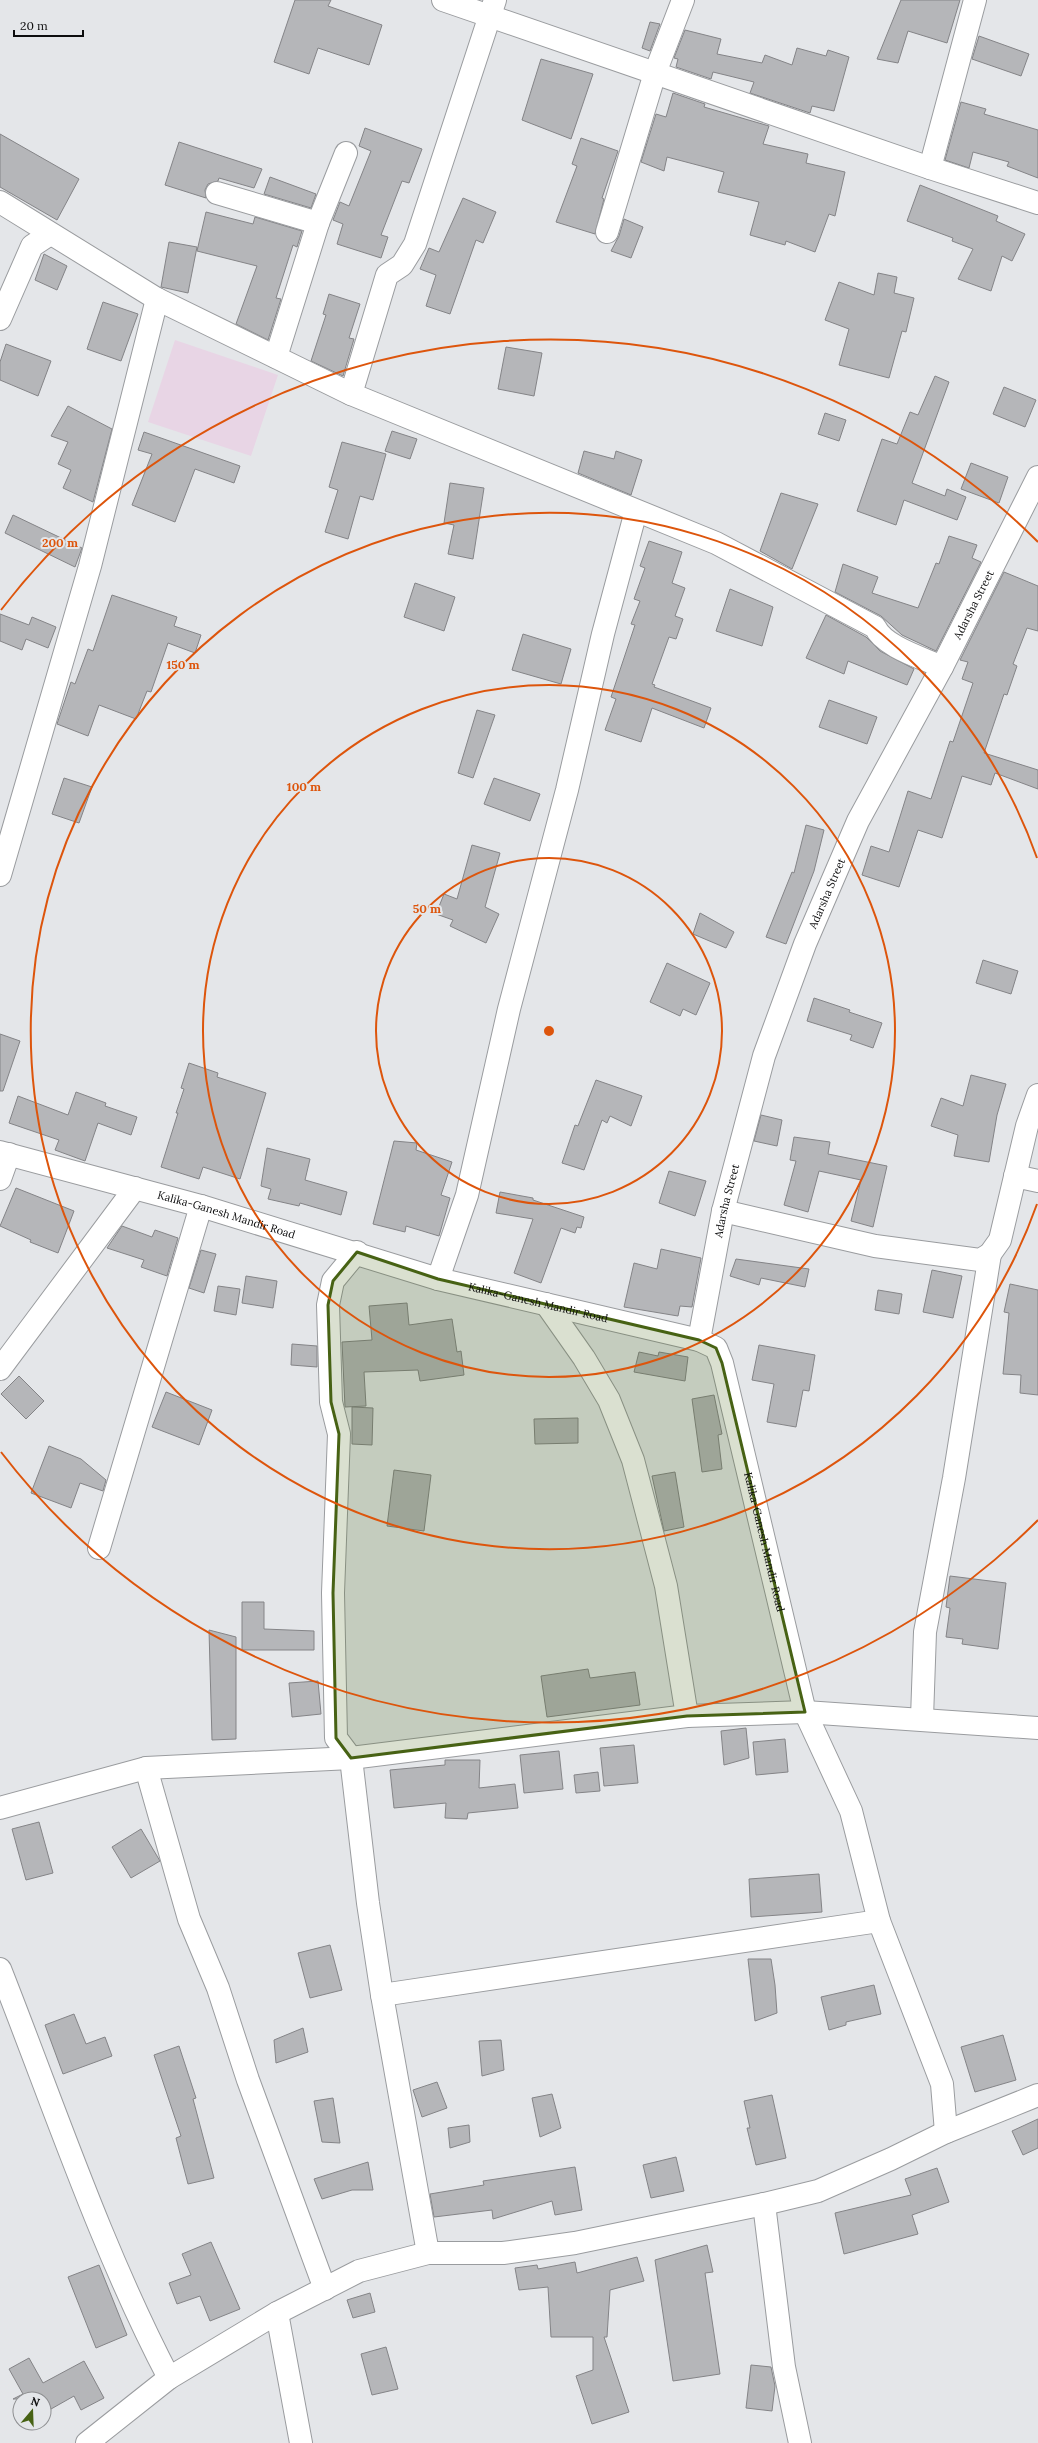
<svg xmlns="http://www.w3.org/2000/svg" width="1038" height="2443" font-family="Lora,serif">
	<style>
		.industrial { fill: #e8d5e5 }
		.building { fill: #b5b6b9; stroke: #848487 }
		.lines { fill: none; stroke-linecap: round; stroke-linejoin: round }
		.minor-casing { stroke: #9a9c9f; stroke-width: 24 }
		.minor { stroke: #fff; stroke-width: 22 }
		.marked { fill: #476214; fill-opacity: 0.2; stroke: #476214; stroke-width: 3; stroke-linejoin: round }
		.ring { fill: none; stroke: #dd550c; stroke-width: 2 }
		.labels { text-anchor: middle; stroke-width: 4; stroke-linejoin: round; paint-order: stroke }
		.street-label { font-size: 11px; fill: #0d0d0e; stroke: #e4e6e9 }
		.centre { fill: #dd550c; stroke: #e4e6e9; stroke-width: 2 }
		.ring-label { font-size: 12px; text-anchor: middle; font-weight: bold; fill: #dd550c; stroke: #e4e6e9; stroke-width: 4; stroke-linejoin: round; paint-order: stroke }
	</style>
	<rect width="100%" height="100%" fill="#e4e6e9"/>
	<path class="industrial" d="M 175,340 L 278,375 L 251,456 L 148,422 Z"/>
	<g class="building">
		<path d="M 295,0 L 331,0 L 328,6 L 382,25 L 369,65 L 318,48 L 309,74 L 274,62 Z"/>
		<path d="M 901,0 L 960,0 L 947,43 L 908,31 L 898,63 L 877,59 Z"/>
		<path d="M 650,22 L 660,24 L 650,51 L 642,48 Z"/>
		<path d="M 685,30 L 721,39 L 717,54 L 762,63 L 765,55 L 792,65 L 797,48 L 826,56 L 828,50 L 849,57 L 834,111 L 812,106 L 810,113 L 750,93 L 754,82 L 713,72 L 711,79 L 676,67 L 678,59 L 674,58 Z"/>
		<path d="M 979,36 L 1029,54 L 1021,76 L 972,59 Z"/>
		<path d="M 541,59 L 593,74 L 571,139 L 522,120 Z"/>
		<path d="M 673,93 L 705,104 L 704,107 L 769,126 L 763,144 L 808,154 L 806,163 L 845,172 L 835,216 L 829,214 L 815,252 L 786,241 L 785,245 L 750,235 L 759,202 L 718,192 L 724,172 L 667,157 L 664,171 L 641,162 L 656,114 L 666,117 Z"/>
		<path d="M 961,102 L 986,109 L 984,114 L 1038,130 L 1038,178 L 1007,166 L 1009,162 L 973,152 L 969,168 L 945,160 Z"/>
		<path d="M 365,128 L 422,149 L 409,183 L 402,181 L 381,235 L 388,237 L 381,258 L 337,244 L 343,224 L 333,220 L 340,202 L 349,206 L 371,151 L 359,146 Z"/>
		<path d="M 0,134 L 79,179 L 57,220 L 0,187 Z"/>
		<path d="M 581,138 L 618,151 L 602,198 L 604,199 L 595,234 L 556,222 L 577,166 L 572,164 Z"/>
		<path d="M 179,142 L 262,169 L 254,188 L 219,178 L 218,181 L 208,184 L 205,190 L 206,198 L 165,185 Z"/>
		<path d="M 270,177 L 316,194 L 311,208 L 264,194 Z"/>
		<path d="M 920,185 L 998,216 L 996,221 L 1025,234 L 1012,261 L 1002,256 L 991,291 L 958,279 L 973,249 L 952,241 L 953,238 L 907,221 Z"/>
		<path d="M 463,198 L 496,212 L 483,243 L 476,240 L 450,314 L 426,306 L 436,275 L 420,269 L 429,248 L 439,252 Z"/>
		<path d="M 206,212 L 253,224 L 255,217 L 302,231 L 297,247 L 293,245 L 276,298 L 281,299 L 268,340 L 236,324 L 257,266 L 197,251 Z"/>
		<path d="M 624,219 L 643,227 L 631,258 L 611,251 L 619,236 Z"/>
		<path d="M 169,242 L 197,247 L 188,293 L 161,287 Z"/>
		<path d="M 44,254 L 67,266 L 57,290 L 35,280 Z"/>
		<path d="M 878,273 L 897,277 L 894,293 L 914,298 L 906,332 L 902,331 L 889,378 L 839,365 L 849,329 L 825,320 L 839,282 L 874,295 Z"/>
		<path d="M 329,294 L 360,304 L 349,338 L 354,339 L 343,376 L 311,361 L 326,315 L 323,314 Z"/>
		<path d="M 103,302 L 138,314 L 121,361 L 87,349 Z"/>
		<path d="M 6,344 L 51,361 L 38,396 L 0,380 L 0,362 Z"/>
		<path d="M 506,347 L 542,353 L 534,396 L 498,389 Z"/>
		<path d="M 935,376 L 949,382 L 912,483 L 945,496 L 947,489 L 966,497 L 957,520 L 904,500 L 896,525 L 857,511 L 882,439 L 897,444 L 910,412 L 918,415 Z"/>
		<path d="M 1004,387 L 1036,400 L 1025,427 L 993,414 Z"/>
		<path d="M 68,406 L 112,429 L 93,502 L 63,488 L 71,470 L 58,464 L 68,442 L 51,436 Z"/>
		<path d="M 825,413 L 846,420 L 839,441 L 818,434 Z"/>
		<path d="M 392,431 L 417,439 L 410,459 L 385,451 Z"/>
		<path d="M 144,432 L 240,466 L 234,483 L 195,469 L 175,522 L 132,505 L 152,454 L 138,450 Z"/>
		<path d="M 342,442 L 386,454 L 373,500 L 360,496 L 348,539 L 325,532 L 338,490 L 329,487 Z"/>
		<path d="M 584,451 L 614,459 L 616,451 L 642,460 L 631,495 L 578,473 Z"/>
		<path d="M 971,463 L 1008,477 L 999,503 L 961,489 Z"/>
		<path d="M 450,483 L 484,488 L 473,559 L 448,554 L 454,525 L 444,523 Z"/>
		<path d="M 781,493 L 818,504 L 792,569 L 760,551 Z"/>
		<path d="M 13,515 L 82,548 L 75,567 L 5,533 Z"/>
		<path d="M 949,536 L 977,545 L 972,558 L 981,562 L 936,651 L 902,635 L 881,616 L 835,592 L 843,564 L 878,577 L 872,593 L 918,608 L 936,563 L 939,564 Z"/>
		<path d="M 649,541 L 682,552 L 672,583 L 685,588 L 675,616 L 683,619 L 676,639 L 669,637 L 652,684 L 655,685 L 654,687 L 711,708 L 704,728 L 652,708 L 641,742 L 605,730 L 616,699 L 611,697 L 635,625 L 631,624 L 640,601 L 634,599 L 645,568 L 640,566 Z"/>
		<path d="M 1004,572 L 1038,586 L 1038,631 L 1027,628 L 1013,664 L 1017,666 L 1007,695 L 1004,694 L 984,753 L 1038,770 L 1038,789 L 995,773 L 991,785 L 962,776 L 942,838 L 918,830 L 899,887 L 862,875 L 871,846 L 889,852 L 908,791 L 931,799 L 950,741 L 953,742 L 973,683 L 962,679 L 968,662 L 960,660 Z"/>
		<path d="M 415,583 L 455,597 L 444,631 L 404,617 Z"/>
		<path d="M 730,589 L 773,607 L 762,646 L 716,631 Z"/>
		<path d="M 112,595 L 177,617 L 174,626 L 201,635 L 195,653 L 168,643 L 151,692 L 147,691 L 136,719 L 99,705 L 88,736 L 57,724 L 71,682 L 75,684 L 88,649 L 93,651 Z"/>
		<path d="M 0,614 L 29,625 L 32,617 L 56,627 L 48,648 L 26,639 L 22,650 L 0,641 Z"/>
		<path d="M 826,615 L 866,637 L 880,651 L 914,669 L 907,685 L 848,661 L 844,674 L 806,658 Z"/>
		<path d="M 523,634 L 571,649 L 561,684 L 512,670 Z"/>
		<path d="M 829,700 L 877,717 L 867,744 L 819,727 Z"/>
		<path d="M 477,710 L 495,715 L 473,778 L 458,773 Z"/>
		<path d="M 64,778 L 92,787 L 79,823 L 52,814 Z"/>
		<path d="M 494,778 L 540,794 L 530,821 L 484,804 Z"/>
		<path d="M 806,825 L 824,830 L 814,871 L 786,944 L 766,937 L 792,872 L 794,873 Z"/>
		<path d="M 472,845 L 500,853 L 485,907 L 499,914 L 486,943 L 450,926 L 453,920 L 436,914 L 444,894 L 457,899 Z"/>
		<path d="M 700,913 L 734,932 L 726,948 L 693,934 Z"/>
		<path d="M 983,960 L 1018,971 L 1011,994 L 976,983 Z"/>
		<path d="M 667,963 L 710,983 L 696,1015 L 683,1009 L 680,1016 L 650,1002 Z"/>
		<path d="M 814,998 L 850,1010 L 849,1012 L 882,1023 L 873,1048 L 850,1040 L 852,1035 L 807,1021 Z"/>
		<path d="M 0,1034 L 20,1041 L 3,1091 L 0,1091 Z"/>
		<path d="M 189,1063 L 218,1073 L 217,1077 L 266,1093 L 240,1179 L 203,1167 L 199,1179 L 161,1167 L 178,1113 L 176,1113 L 184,1089 L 181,1088 Z"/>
		<path d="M 971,1075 L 1006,1084 L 997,1115 L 989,1162 L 954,1156 L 958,1135 L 931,1126 L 941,1098 L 963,1106 Z"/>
		<path d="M 596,1080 L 642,1096 L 631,1126 L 610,1116 L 607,1123 L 602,1120 L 584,1170 L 562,1163 L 575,1125 L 578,1126 Z"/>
		<path d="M 76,1092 L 106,1103 L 105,1106 L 137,1117 L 131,1135 L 98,1123 L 85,1161 L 55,1150 L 59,1140 L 9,1123 L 18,1096 L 68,1115 Z"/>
		<path d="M 761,1115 L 782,1120 L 777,1146 L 754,1141 Z"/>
		<path d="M 794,1137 L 830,1142 L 828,1154 L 887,1166 L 873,1227 L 851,1221 L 861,1180 L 819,1171 L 808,1212 L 784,1205 L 796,1161 L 790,1160 Z"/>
		<path d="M 394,1141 L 417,1143 L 416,1150 L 452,1162 L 441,1195 L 450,1198 L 439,1236 L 406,1226 L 405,1232 L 373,1224 Z"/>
		<path d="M 267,1148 L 310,1159 L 305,1180 L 347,1192 L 341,1215 L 300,1203 L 299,1206 L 268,1199 L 271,1189 L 261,1186 Z"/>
		<path d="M 669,1171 L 706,1181 L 695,1216 L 659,1203 Z"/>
		<path d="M 16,1188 L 74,1211 L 58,1253 L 30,1242 L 31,1240 L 0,1226 Z"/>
		<path d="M 500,1192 L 533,1198 L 533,1200 L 584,1217 L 581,1228 L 577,1227 L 575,1233 L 561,1228 L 541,1283 L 514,1273 L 533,1219 L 496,1213 Z"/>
		<path d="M 122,1226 L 152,1237 L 155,1230 L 178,1238 L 167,1276 L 141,1267 L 144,1260 L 107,1248 Z"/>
		<path d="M 661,1249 L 701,1258 L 692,1307 L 680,1306 L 678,1316 L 624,1307 L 634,1263 L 657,1269 Z"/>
		<path d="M 201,1250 L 216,1254 L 204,1293 L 189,1288 Z"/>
		<path d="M 736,1259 L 809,1269 L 805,1287 L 761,1278 L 759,1285 L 730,1276 Z"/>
		<path d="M 932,1270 L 962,1276 L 953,1318 L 923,1312 Z"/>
		<path d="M 246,1276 L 277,1281 L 273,1308 L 242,1303 Z"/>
		<path d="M 1010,1284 L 1038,1290 L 1038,1395 L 1020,1393 L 1021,1375 L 1003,1374 L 1009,1313 L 1004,1312 Z"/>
		<path d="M 218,1286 L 240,1289 L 236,1315 L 214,1311 Z"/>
		<path d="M 878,1290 L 902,1294 L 899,1314 L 875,1310 Z"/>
		<path d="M 407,1303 L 409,1325 L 452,1319 L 457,1352 L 461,1351 L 464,1375 L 420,1381 L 418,1370 L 364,1372 L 366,1406 L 345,1407 L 342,1342 L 372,1340 L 369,1306 Z"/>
		<path d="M 292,1344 L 317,1346 L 317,1367 L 291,1365 Z"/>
		<path d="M 759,1345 L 815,1355 L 809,1391 L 803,1390 L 796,1427 L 767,1422 L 774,1384 L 752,1380 Z"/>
		<path d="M 639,1352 L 658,1356 L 659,1352 L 688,1357 L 685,1381 L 634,1372 Z"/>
		<path d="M 19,1376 L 44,1401 L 26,1419 L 1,1394 Z"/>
		<path d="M 166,1392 L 212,1410 L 199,1445 L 152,1427 Z"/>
		<path d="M 714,1395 L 722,1434 L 718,1435 L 722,1469 L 702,1472 L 692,1399 Z"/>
		<path d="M 352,1407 L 373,1408 L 372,1445 L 352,1444 Z"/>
		<path d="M 578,1418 L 578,1443 L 535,1444 L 534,1419 Z"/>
		<path d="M 49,1446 L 81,1459 L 106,1480 L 103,1491 L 80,1483 L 71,1508 L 31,1493 Z"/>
		<path d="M 394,1470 L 431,1475 L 424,1531 L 387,1526 Z"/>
		<path d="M 675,1472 L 684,1527 L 664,1531 L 652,1476 Z"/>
		<path d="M 950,1576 L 1006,1583 L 998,1649 L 962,1644 L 963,1639 L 946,1637 L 950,1608 L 946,1607 Z"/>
		<path d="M 242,1602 L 264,1602 L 264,1629 L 314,1631 L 314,1650 L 242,1650 Z"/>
		<path d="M 209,1630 L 236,1637 L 236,1739 L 212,1740 Z"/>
		<path d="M 588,1669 L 590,1678 L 635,1672 L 640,1705 L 547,1717 L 541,1676 Z"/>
		<path d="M 318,1681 L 321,1714 L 292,1717 L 289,1683 Z"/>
		<path d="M 746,1728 L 749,1758 L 724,1765 L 721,1731 Z"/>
		<path d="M 785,1739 L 788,1772 L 756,1775 L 753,1742 Z"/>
		<path d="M 634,1745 L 638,1783 L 604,1786 L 600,1748 Z"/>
		<path d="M 559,1751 L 563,1789 L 524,1793 L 520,1755 Z"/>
		<path d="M 445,1760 L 480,1760 L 479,1788 L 515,1784 L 518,1808 L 468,1813 L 467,1819 L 445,1818 L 446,1803 L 394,1808 L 390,1770 L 445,1765 Z"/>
		<path d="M 598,1772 L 600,1791 L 576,1793 L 574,1775 Z"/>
		<path d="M 39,1822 L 53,1873 L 26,1880 L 12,1829 Z"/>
		<path d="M 141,1829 L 160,1861 L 131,1878 L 112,1847 Z"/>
		<path d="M 819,1874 L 822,1912 L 751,1917 L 749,1879 Z"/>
		<path d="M 330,1945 L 342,1990 L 310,1998 L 298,1953 Z"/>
		<path d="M 748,1959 L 771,1959 L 775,1985 L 777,2013 L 755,2021 Z"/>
		<path d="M 874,1985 L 881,2014 L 846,2022 L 846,2025 L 829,2030 L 821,1997 Z"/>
		<path d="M 74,2014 L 86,2044 L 105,2037 L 112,2056 L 63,2074 L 45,2025 Z"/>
		<path d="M 303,2028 L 308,2052 L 276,2063 L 274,2040 Z"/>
		<path d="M 1003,2035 L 1016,2080 L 975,2092 L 961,2047 Z"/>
		<path d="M 501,2040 L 504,2070 L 482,2076 L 479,2041 Z"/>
		<path d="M 179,2046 L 196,2098 L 193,2099 L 214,2178 L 188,2184 L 176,2138 L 181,2136 L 154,2055 Z"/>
		<path d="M 437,2082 L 447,2108 L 422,2117 L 413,2090 Z"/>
		<path d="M 552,2094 L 561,2128 L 540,2137 L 532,2098 Z"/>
		<path d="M 772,2095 L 786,2158 L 756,2165 L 747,2128 L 750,2128 L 744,2101 Z"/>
		<path d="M 333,2098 L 340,2143 L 322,2142 L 314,2101 Z"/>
		<path d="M 1038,2119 L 1038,2148 L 1023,2155 L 1012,2131 Z"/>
		<path d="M 469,2125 L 470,2142 L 450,2148 L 448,2128 Z"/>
		<path d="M 676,2157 L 684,2191 L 651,2198 L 643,2165 Z"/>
		<path d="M 368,2162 L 373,2190 L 352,2190 L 322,2199 L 314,2179 Z"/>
		<path d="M 575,2167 L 582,2210 L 555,2215 L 552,2201 L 493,2219 L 492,2210 L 434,2217 L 430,2194 L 484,2185 L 483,2181 Z"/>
		<path d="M 937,2168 L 949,2202 L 912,2215 L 918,2234 L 844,2254 L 835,2213 L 911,2195 L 905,2179 Z"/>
		<path d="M 211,2242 L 240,2309 L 210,2321 L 200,2296 L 177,2304 L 169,2283 L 191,2275 L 182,2254 Z"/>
		<path d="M 707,2245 L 713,2272 L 705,2273 L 720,2374 L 673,2381 L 655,2260 Z"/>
		<path d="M 637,2257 L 644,2281 L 610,2290 L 607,2337 L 604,2337 L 629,2412 L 592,2424 L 576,2376 L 593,2370 L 593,2337 L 551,2337 L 548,2287 L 519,2290 L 515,2268 L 537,2265 L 538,2269 L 575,2262 L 577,2273 Z"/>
		<path d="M 99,2265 L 127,2335 L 96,2348 L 68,2277 Z"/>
		<path d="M 370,2293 L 375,2312 L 353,2318 L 347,2300 Z"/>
		<path d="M 386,2347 L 398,2389 L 372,2395 L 361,2354 Z"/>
		<path d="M 29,2358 L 43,2383 L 84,2361 L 104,2398 L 81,2410 L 74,2396 L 44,2413 L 44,2399 L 13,2399 L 23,2394 L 9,2369 Z"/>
		<path d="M 751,2365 L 771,2367 L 775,2386 L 772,2411 L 746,2408 Z"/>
	</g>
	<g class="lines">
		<g class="minor-casing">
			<g id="minor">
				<path d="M 443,0 L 930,168 L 1038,203"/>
				<path d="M 495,0 L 415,244 L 402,265 L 387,275 L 351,394 L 716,543 L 875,627 C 884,647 923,658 942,667"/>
				<path d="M 930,168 L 975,0"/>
				<path d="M 217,193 L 318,223"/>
				<path d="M 0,202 L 157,299 L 351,394"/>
				<path d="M 607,232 L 655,73 L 683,0"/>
				<path d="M 0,319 L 32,246 L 50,234"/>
				<path d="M 276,357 L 318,223 L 346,153"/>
				<path d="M 0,875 L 90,566 L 157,299"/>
				<path id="s1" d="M 0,1152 L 201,1206 L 438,1279 L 699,1340 L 716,1348 L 722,1363 L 805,1712 L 851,1811 L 879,1921 L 942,2084 L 946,2132"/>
				<path d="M 1015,1176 L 1038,1181"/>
				<path d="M 0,1179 L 9,1154"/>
				<path d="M 723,1211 L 875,1246 L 980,1260 L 990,1254 L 1000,1240 L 1027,1126 L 1038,1095"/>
				<path d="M 357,1252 L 333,1281 L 328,1305 L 331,1402 L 339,1434 L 333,1593 L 336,1738 L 351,1758 L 368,1903 L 382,1995 L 428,2253"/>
				<path d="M 438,1279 L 467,1195 L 509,1009 L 567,790 L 603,634 L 636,511"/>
				<path d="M 546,1304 L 584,1358 L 609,1400 L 633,1460 L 666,1586 L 687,1716"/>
				<path id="s2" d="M 699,1340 L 723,1211 L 764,1056 L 805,944 L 858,821 L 942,667 L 1038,477"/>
				<path d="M 0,1369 L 135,1188"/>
				<path d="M 99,1548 L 201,1206"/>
				<path d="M 922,1718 L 925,1632 L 954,1478 L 990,1254"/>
				<path d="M 146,1768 L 189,1919 L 218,1988 L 248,2080 L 325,2289"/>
				<path d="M 0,1808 L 146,1768 L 351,1758 L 687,1716 L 805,1712 L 1038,1728"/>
				<path d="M 0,1969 C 54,2106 101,2248 169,2378"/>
				<path d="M 382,1995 L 879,1921"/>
				<path d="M 764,2204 L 784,2367 L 800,2443"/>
				<path d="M 277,2313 L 301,2443"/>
				<path d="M 87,2443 L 169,2378 L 277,2313 L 359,2271 L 428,2253 L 503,2253 L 575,2243 L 764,2204 L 818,2191 L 891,2159 L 946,2132 L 1038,2095"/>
			</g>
		</g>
		<use href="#minor" class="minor"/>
	</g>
	<path class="marked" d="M 357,1252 L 438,1279 L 699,1340 L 716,1348 L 722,1363 L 805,1712 L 687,1716 L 351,1758 L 336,1738 L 333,1593 L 339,1434 L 331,1402 L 328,1305 L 333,1281 Z"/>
	<g class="ring">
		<circle cx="549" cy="1031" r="173"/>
		<circle cx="549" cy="1031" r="346"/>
		<path d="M1037 1204A518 518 0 1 1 1037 858"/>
		<path d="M1038 1520A691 691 0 0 1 1 1452M1 610A691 691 0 0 1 1038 542"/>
	</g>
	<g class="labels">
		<g class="street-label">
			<text dy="4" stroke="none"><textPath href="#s2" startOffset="790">Adarsha Street</textPath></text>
			<text dy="4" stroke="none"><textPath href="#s2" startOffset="466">Adarsha Street</textPath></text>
			<text dy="4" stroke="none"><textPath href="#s2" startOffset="142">Adarsha Street</textPath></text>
			<text dy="4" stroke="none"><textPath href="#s1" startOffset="235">Kalika-Ganesh Mandir Road</textPath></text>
			<text dy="4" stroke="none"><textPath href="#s1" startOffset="559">Kalika-Ganesh Mandir Road</textPath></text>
			<text dy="4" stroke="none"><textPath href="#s1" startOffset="943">Kalika-Ganesh Mandir Road</textPath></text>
		</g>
	</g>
	<circle cx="549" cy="1031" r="6" class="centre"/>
	<g class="ring-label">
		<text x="60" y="547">200 m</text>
		<text x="183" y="669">150 m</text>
		<text x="304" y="791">100 m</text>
		<text x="427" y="913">50 m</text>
	</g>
	<g transform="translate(32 2411) rotate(19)"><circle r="19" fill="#e4e6e9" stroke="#8e8f91"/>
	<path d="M0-3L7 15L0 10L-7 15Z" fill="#476214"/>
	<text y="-6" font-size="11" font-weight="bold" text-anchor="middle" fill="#0d0d0e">N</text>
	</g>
	<path d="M14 30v6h69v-6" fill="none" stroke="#0d0d0e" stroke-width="2"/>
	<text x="20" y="30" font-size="12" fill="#0d0d0e" stroke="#e4e6e9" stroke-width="3" paint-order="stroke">20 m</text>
</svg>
